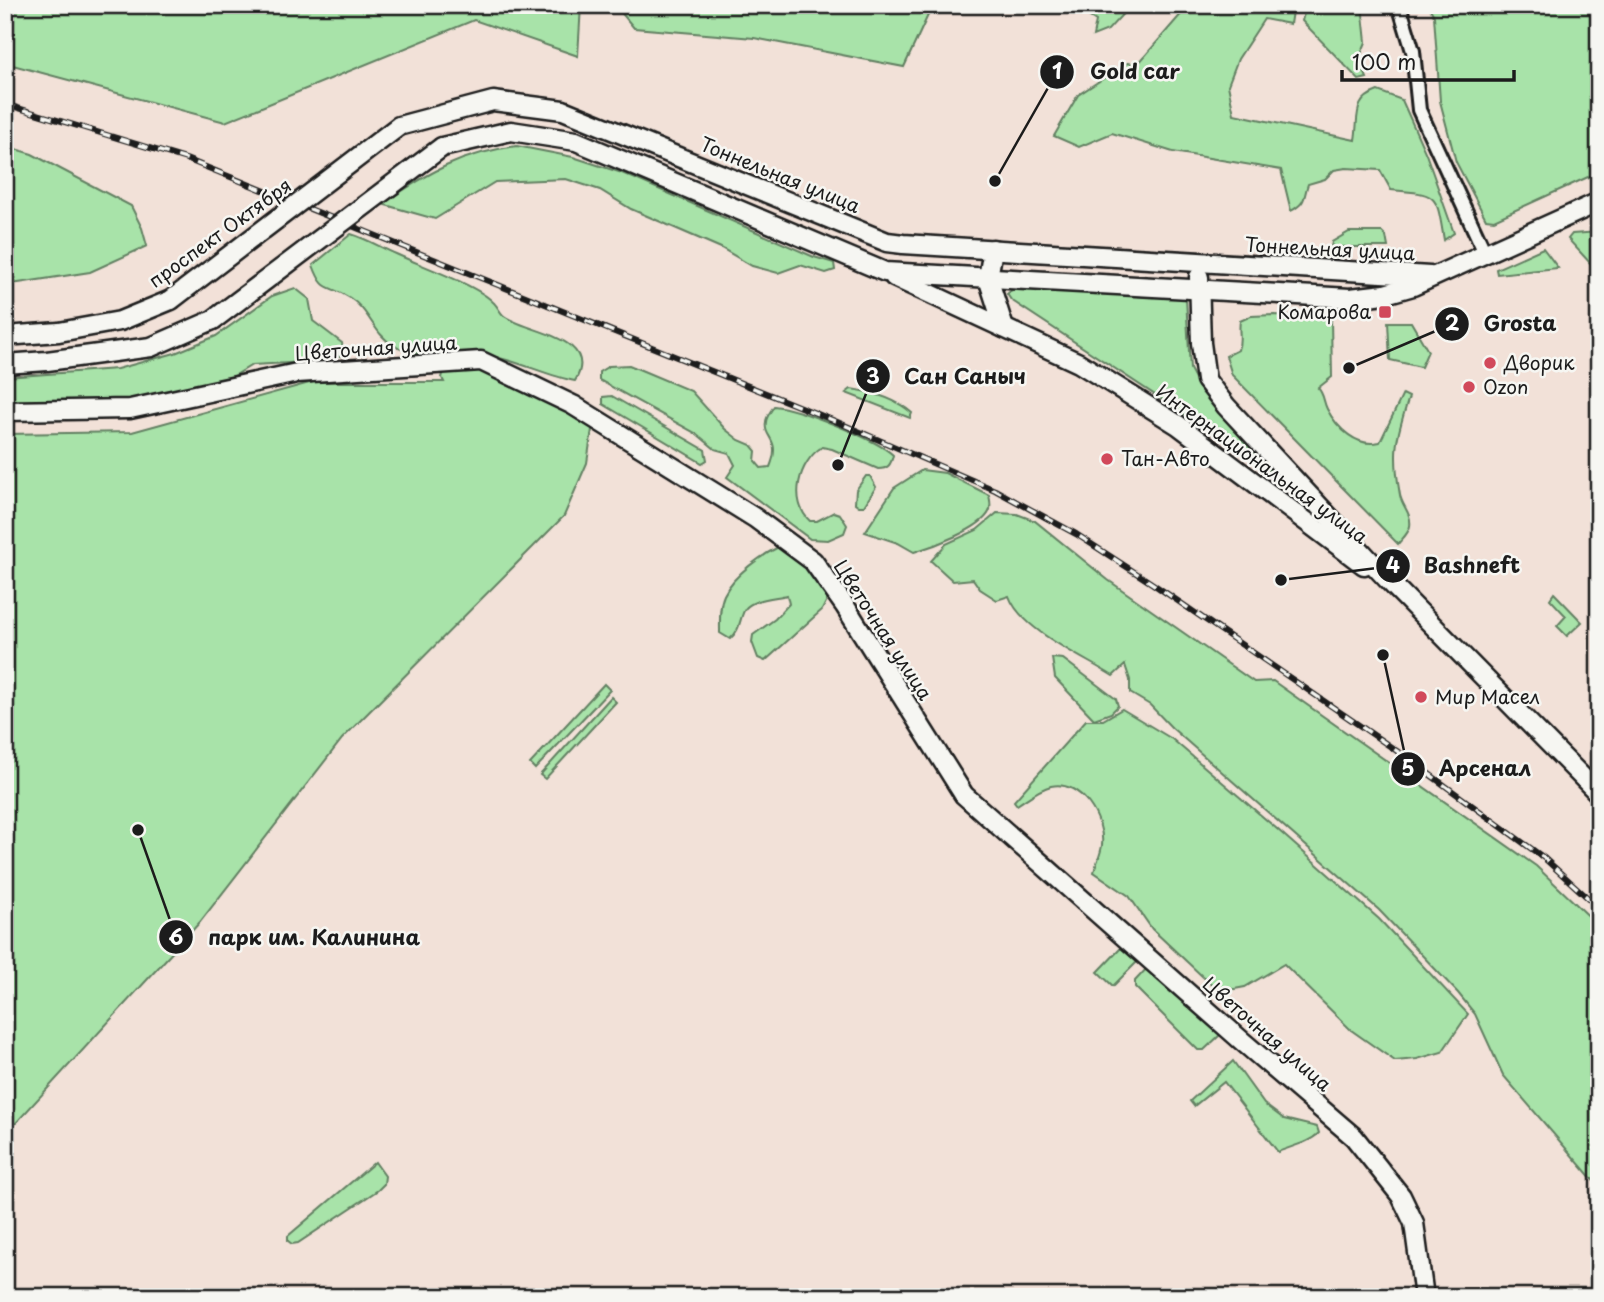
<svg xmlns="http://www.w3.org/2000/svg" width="1604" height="1302" font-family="'Playpen Sans',sans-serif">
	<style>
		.green { fill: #a8e3a9; stroke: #628062; stroke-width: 2 }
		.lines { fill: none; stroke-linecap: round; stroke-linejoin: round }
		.street-casing { stroke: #1c1c1c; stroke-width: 18 }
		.secondary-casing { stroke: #1c1c1c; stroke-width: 23 }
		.street { stroke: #f6f6f2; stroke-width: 12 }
		.secondary { stroke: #f6f6f2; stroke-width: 18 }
		.rail-casing { stroke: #1c1c1c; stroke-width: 6 }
		.rail { stroke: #f6f6f2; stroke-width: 3.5; stroke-dasharray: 10; stroke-linecap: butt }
		.secondary-bridge-casing { stroke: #1c1c1c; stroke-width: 23; stroke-linecap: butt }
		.secondary-bridge { stroke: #f6f6f2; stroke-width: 18 }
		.poi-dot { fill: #d1495b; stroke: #f6f6f2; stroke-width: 2.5 }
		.labels { text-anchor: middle; stroke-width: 5; stroke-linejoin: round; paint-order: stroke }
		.street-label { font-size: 19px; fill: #1c1c1c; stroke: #f6f6f2 }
		.poi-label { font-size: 19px; fill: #1c1c1c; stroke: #f6f6f2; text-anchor: start }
		.leader { fill: none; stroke: #1c1c1c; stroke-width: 2.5 }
		.callout-dot { fill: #1c1c1c; stroke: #f6f6f2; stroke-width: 2.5 }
		.mark-label { font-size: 21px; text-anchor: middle; font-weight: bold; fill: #fff }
		.callout-label { font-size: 21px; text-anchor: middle; font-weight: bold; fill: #1c1c1c; stroke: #f6f6f2; stroke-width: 5; stroke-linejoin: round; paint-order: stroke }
	</style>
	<rect width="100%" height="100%" fill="#f2e1d8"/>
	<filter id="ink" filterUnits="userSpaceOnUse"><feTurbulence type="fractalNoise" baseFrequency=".0143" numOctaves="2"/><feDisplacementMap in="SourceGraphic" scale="14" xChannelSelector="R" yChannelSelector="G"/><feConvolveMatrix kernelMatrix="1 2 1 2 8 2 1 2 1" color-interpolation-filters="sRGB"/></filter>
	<g filter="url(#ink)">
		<g class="green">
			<path d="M 5,5 L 581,5 L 578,56 L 474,20 L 225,122 L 5,63 Z"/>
			<path d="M 615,5 L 929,5 L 929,13 L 904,67 L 754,38 L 634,28 Z"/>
			<path d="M 1071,5 L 1131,5 L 1108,30 L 1093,36 L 1096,21 Z"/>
			<path d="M 1189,5 L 1293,5 L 1290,24 L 1264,19 L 1238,59 L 1228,85 L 1234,114 L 1355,140 C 1359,117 1352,100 1378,91 L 1402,100 L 1426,154 L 1454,233 L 1444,240 C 1436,193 1439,194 1391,190 L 1380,170 L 1346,168 L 1334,170 L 1325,179 L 1308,184 C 1303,198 1307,202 1291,211 L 1281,170 L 1173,152 L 1112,133 L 1079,147 L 1054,136 L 1078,95 L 1127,63 L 1138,64 Z"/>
			<path d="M 1306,5 L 1362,5 L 1366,42 L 1359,59 L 1367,78 L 1359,80 L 1302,21 Z"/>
			<path d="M 1428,5 L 1599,5 L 1599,172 L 1494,220 L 1486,219 L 1456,162 L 1440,101 L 1434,16 Z"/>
			<path d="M 5,146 L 32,154 L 131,206 L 142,228 L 147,246 L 90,272 L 5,285 Z"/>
			<path d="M 517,146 L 573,157 L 622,173 L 814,257 L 834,263 L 835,270 L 826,273 L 800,265 L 778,273 L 752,266 L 721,248 L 631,209 L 600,190 L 566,179 L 495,182 L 435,219 L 382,204 C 428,173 461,153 517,146 Z"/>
			<path d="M 1349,232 L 1382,232 L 1386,236 L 1388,247 L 1331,247 L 1332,242 Z"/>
			<path d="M 1599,232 L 1599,245 L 1592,265 L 1568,239 L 1572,234 Z"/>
			<path d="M 351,234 C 367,239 380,247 396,254 C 419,265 477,285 493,302 C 497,305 499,311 503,315 C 522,332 602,336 575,381 C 542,375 511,356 477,355 C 451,354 416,360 393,345 C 374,334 369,310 350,298 C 328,283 324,295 313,265 Z"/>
			<path d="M 1543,248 L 1558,268 L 1497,274 L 1496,269 Z"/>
			<path d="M 295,288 L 309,299 L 313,321 L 342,343 L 344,355 L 308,362 L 252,365 L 229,379 L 137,401 L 5,401 L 5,377 L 117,369 L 175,353 L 216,336 L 272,296 Z"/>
			<path d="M 1013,289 L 1186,298 L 1190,369 L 1199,386 L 1275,470 L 1272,472 L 1011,300 L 1007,294 Z"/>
			<path d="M 1274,315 L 1331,318 L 1332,377 L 1318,388 C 1324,394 1323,401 1327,409 C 1337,428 1357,448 1380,442 L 1403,394 L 1409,397 C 1396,438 1392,451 1400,495 C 1402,506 1412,514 1410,526 C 1409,533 1403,538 1398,544 L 1232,375 L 1226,356 L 1238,350 C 1242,339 1238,332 1240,321 L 1251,316 Z"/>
			<path d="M 1388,322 L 1411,322 L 1428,351 L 1421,367 L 1390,360 Z"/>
			<path d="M 629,365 L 691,391 L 725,429 L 739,440 L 751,445 L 756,451 L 755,461 L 761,468 L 770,467 C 782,438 763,439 766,422 C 766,417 771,411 774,406 C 798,408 876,439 893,455 C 891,465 888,469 878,469 L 832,449 L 822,447 C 798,462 789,502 810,521 L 817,521 L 834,512 L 840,514 L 847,525 L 844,533 L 828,540 L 810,539 L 727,477 L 735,465 L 729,453 L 715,449 L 697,434 L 599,380 L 599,372 L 609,366 Z"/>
			<path d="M 444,370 L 483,370 L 593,423 L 587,463 L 564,516 L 342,739 L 200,922 L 5,1135 L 5,434 L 132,432 L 313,382 L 444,382 L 442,378 Z"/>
			<path d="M 851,389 C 872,392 896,399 912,413 L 910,418 L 846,393 Z"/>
			<path d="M 612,396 L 705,450 L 707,460 L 702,463 L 603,404 L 603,397 Z"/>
			<path d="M 922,470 L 945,473 L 989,495 C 990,500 992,507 989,512 C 981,529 931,547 914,552 L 898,543 L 865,532 L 894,488 Z"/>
			<path d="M 866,476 L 870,476 L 876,487 L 864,506 L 859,506 L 855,503 L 856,490 Z"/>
			<path d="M 997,513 L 1017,514 L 1035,521 L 1108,580 L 1254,682 L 1273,681 L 1536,866 L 1599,926 L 1599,1187 L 1503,1075 L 1475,1014 L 1458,993 L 1379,910 L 1172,728 L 1150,705 L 1130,693 L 1130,680 L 1125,665 L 1113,676 C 1083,657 1021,630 1009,596 L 997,600 L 980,589 L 973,579 L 953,581 L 931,561 L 946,544 L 977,530 Z"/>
			<path d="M 782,545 L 811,569 L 829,596 L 822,610 L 765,661 L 758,658 L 752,642 L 753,635 L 775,619 L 789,604 L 787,595 C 775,598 752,599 745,609 C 739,619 741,630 730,639 L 720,633 C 720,621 719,606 724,595 C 734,574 762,555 782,545 Z"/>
			<path d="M 1554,593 L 1582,622 L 1567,636 L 1557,626 L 1566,616 L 1550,599 Z"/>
			<path d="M 1052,658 L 1063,659 L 1116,699 L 1118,706 L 1111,713 L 1094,719 L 1055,678 Z"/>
			<path d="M 604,684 L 610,690 L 535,769 L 530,764 Z"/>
			<path d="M 611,697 L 616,702 L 545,779 L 540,775 Z"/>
			<path d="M 1122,709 L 1172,739 L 1277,829 L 1379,919 L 1468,1014 L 1442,1052 L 1417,1059 L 1395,1061 L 1351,1030 L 1284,964 L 1245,987 L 1219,992 L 1152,929 L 1129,896 L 1094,872 C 1096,864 1101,854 1102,845 C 1105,820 1081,779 1051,786 C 1039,789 1028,798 1017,805 L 1014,801 L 1086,720 L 1103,720 Z"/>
			<path d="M 1121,948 L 1137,962 L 1113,986 L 1098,972 Z"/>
			<path d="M 1147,968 L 1166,983 L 1167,989 L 1201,1016 L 1208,1015 L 1221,1034 L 1204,1050 L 1198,1050 L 1135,987 L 1135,981 Z"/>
			<path d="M 1233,1061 L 1264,1104 L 1284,1119 L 1317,1127 L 1319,1133 C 1309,1143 1292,1146 1278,1152 L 1224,1082 L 1194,1106 L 1190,1101 Z"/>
			<path d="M 375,1162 L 385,1176 L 384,1184 L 378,1190 L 298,1243 L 292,1244 L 288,1241 L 288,1236 Z"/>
		</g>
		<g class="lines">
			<g class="street-casing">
				<path id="street" d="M 1399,5 L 1413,51 L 1419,110 L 1485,253"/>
			</g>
			<g class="secondary-casing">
				<g id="secondary">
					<path d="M 399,126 L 493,101 L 563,110 L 887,242 L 903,244 L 1430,276"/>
					<path d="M 442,147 L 511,131 L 576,141 L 885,272 L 1350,298 L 1385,294 L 1413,286 L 1599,202"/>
					<path d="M 993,249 L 988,278 L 1004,328"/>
					<path d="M 894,277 L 1079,363 L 1178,425 L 1364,565"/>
					<path d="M 1199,277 L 1201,343 L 1206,380 L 1226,406 L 1388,580 L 1599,794"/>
					<path d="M 5,336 L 59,332 L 120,321 L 171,300"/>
					<path d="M 5,364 L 47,361 L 151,347 L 213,320"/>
					<path d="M 5,411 L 130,409 L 297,373 L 481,361 L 573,405 L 755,518 L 813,561 L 845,606 L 964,795 L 1242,1041 L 1354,1137 L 1401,1196 L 1414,1223 L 1424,1297"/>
				</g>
			</g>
			<use href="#street" class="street"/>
			<use href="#secondary" class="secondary"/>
			<g class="rail-casing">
				<path id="rail" d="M 5,104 L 186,159 L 835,421 L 995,490 L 1076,534 L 1153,584 L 1410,760 L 1544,858 L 1599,908"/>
			</g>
			<use href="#rail" class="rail"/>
			<g class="secondary-bridge-casing">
				<g id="secondary-bridge">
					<path d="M 171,300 L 399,126"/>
					<path d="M 213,320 L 442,147"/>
				</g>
			</g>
			<use href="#secondary-bridge" class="secondary-bridge"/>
		</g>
	</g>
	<g class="poi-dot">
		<rect x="1378" y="305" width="14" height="14" rx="3.5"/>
		<circle cx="1490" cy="363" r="7"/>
		<circle cx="1469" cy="387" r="7"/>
		<circle cx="1107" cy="459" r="7"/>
		<circle cx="1421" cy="697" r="7"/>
	</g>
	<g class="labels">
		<g class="street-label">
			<text transform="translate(780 175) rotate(22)" y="7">Тоннельная улица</text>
			<text transform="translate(220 233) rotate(-36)" y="7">проспект Октября</text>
			<text transform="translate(1330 249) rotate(3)" y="7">Тоннельная улица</text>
			<text transform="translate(376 348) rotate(-4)" y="7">Цветочная улица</text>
			<text transform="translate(1262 464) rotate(36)" y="7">Интернациональная улица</text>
			<text transform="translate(883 630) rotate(57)" y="7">Цветочная улица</text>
			<text transform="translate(1267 1034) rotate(41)" y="7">Цветочная улица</text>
		</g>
		<g class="poi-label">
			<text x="1371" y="319" text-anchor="end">Комарова</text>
			<text x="1504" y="370">Дворик</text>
			<text x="1483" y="394">Ozon</text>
			<text x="1121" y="466">Тан-Авто</text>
			<text x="1435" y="704">Мир Масел</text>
		</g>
	</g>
	<path class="leader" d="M995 181L1057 72M1349 368L1452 324M838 465L873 376M1281 580L1393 566M1383 655L1408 769M138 830L176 937"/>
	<g class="callout-dot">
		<circle cx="995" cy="181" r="7"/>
		<circle cx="1349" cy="368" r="7"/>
		<circle cx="838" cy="465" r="7"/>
		<circle cx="1281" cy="580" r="7"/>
		<circle cx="1383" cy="655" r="7"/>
		<circle cx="138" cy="830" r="7"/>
		<circle cx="1057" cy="72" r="18"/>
		<circle cx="1452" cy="324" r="18"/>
		<circle cx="873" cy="376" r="18"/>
		<circle cx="1393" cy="566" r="18"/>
		<circle cx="1408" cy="769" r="18"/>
		<circle cx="176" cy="937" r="18"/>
	</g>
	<g class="mark-label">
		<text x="1057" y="79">1</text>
		<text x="1452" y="331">2</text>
		<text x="873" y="384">3</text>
		<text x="1393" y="573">4</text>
		<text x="1408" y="776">5</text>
		<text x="176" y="945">6</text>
	</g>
	<g class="callout-label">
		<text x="1135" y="79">Gold car</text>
		<text x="1520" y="331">Grosta</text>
		<text x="965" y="384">Сан Саныч</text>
		<text x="1472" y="573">Bashneft</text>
		<text x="1485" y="776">Арсенал</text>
		<text x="314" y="945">парк им. Калинина</text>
	</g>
	<rect width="1604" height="1302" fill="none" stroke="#f6f6f2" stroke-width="28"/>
	<rect x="14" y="14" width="1576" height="1274" fill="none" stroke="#1c1c1c" stroke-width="2.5" filter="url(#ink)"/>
	<path d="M1342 70v10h172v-10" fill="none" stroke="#1c1c1c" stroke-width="3.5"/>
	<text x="1352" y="70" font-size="21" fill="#1c1c1c" stroke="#f6f6f2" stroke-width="5" paint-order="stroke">100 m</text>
</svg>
